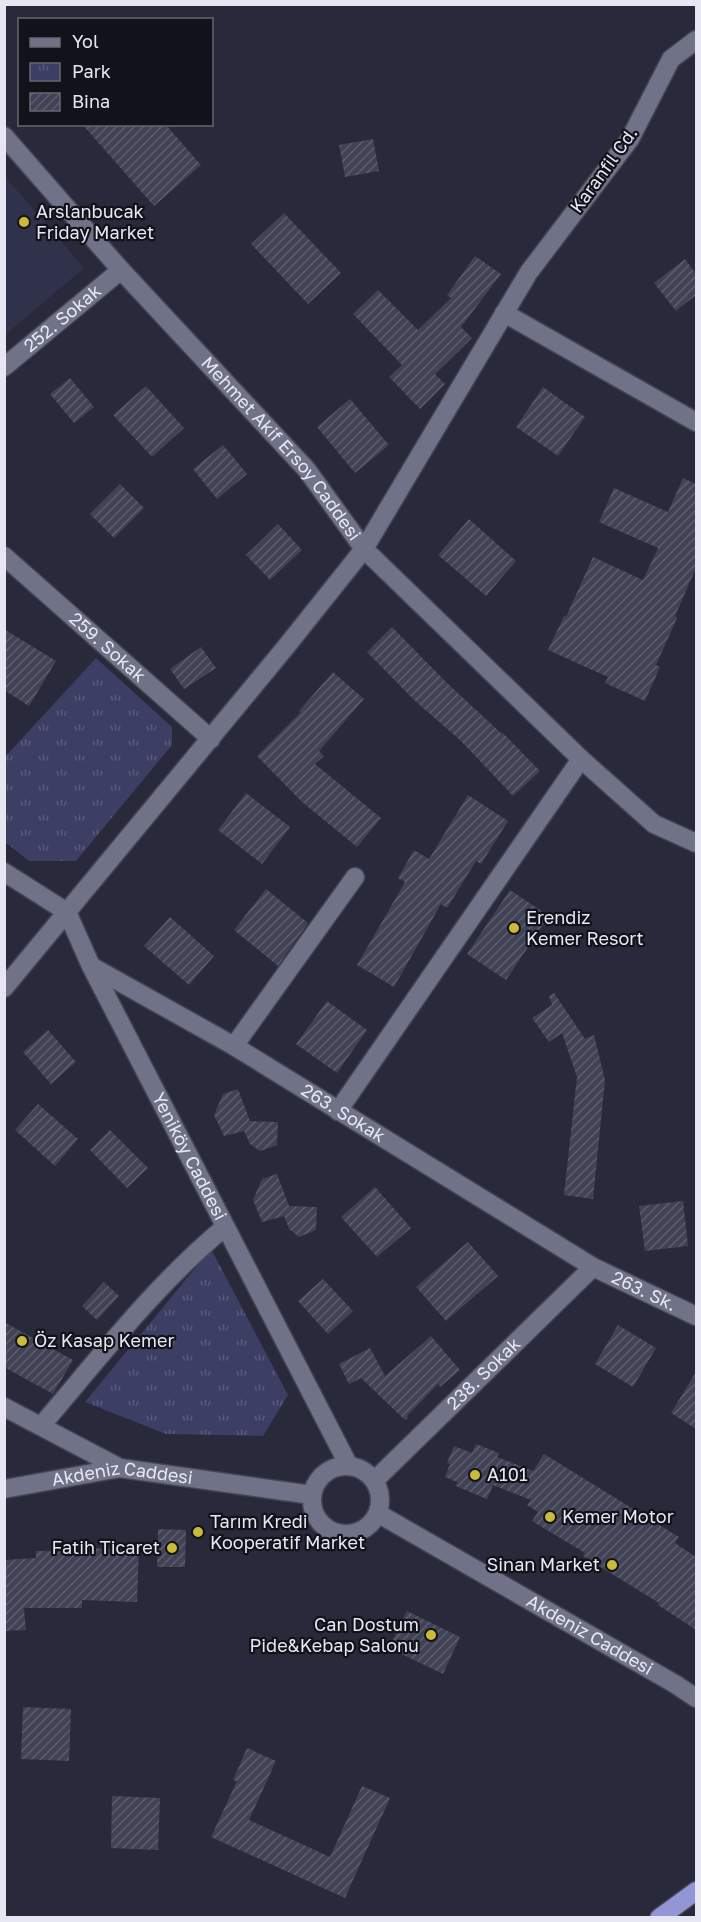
<svg xmlns="http://www.w3.org/2000/svg" width="701" height="1922" font-family="'Golos Text',sans-serif">
	<style>
		.built { fill: #30314a }
		.park { fill: url(#park-tufts) }
		.building { fill: url(#building-hatch) }
		.lines { fill: none; stroke-linecap: round; stroke-linejoin: round }
		.minor-casing { stroke: #444453; stroke-width: 21 }
		.highway-casing { stroke: #444453; stroke-width: 21 }
		.minor { stroke: #707287; stroke-width: 18 }
		.highway { stroke: #9396d5; stroke-width: 18 }
		.poi-dot { fill: #cbba39; stroke: #12121a; stroke-width: 2 }
		.labels { text-anchor: middle; stroke-width: 4.5; stroke-linejoin: round; paint-order: stroke }
		.street-label { font-size: 18px; fill: #e6e7f3; stroke: #12121a }
		.poi-label { font-size: 18px; fill: #e6e7f3; stroke: #12121a; text-anchor: start }
	</style>
	<defs>
		<pattern id="park-tufts" width="24" height="20" patternUnits="userSpaceOnUse" patternTransform="scale(1.5)"><rect width="24" height="20" fill="#3d3e64"/><path d="M3 7l-1-3M5 7V3M7 7l1-3M15 17l-1-3M17 17v-4M19 17l1-3" fill="none" stroke="#595a7b"/></pattern>
		<pattern id="building-hatch" width="6" height="6" patternUnits="userSpaceOnUse" patternTransform="scale(1.5)"><rect width="6" height="6" fill="#414255"/><path d="M-1 1l2-2M0 6l6-6M5 7l2-2" fill="none" stroke="#5c5d6e"/></pattern>
	</defs>
	<rect width="100%" height="100%" fill="#28293b"/>
	<path class="built" d="M 4,175 L 84,268 L 5,335 L 4,335 Z"/>
	<g class="park">
		<path d="M 96,658 L 172,727 L 172,745 L 76,861 L 29,861 L 5,842 L 5,757 Z"/>
		<path d="M 211,1249 L 288,1395 L 263,1436 L 166,1434 L 85,1402 Z"/>
	</g>
	<g class="building">
		<path d="M 82,124 L 165,124 L 201,165 L 154,206 Z"/>
		<path d="M 373,139 L 379,171 L 345,177 L 339,145 Z"/>
		<path d="M 284,213 L 341,273 L 308,304 L 251,244 Z"/>
		<path d="M 475,256 L 501,274 L 461,327 L 472,338 L 435,374 L 445,384 L 420,409 L 389,377 L 402,365 L 353,314 L 378,290 L 418,330 L 451,298 L 447,295 Z"/>
		<path d="M 685,259 L 696,274 L 696,295 L 676,311 L 654,283 Z"/>
		<path d="M 70,378 L 94,407 L 74,423 L 50,394 Z"/>
		<path d="M 146,386 L 184,428 L 152,457 L 113,415 Z"/>
		<path d="M 543,387 L 585,417 L 558,456 L 516,427 Z"/>
		<path d="M 350,399 L 389,445 L 355,473 L 317,427 Z"/>
		<path d="M 223,445 L 247,474 L 217,499 L 193,469 Z"/>
		<path d="M 683,478 L 696,484 L 696,568 L 675,616 L 677,618 L 656,665 L 660,667 L 645,701 L 605,683 L 608,677 L 548,650 L 564,616 L 566,617 L 593,557 L 643,580 L 658,548 L 599,522 L 614,488 L 668,512 Z"/>
		<path d="M 120,484 L 144,508 L 114,538 L 90,514 Z"/>
		<path d="M 469,519 L 516,561 L 486,596 L 438,555 Z"/>
		<path d="M 278,524 L 302,550 L 270,580 L 246,555 Z"/>
		<path d="M 392,627 L 447,683 L 502,734 L 503,733 L 540,771 L 513,796 L 461,741 L 414,700 L 367,652 Z"/>
		<path d="M 4,629 L 56,661 L 29,706 L 4,690 Z"/>
		<path d="M 201,647 L 216,668 L 184,689 L 170,669 Z"/>
		<path d="M 333,672 L 364,699 L 319,751 L 324,756 L 315,764 L 381,818 L 357,847 L 302,802 L 257,756 L 301,712 L 299,711 Z"/>
		<path d="M 246,793 L 290,827 L 262,864 L 218,830 Z"/>
		<path d="M 468,795 L 508,821 L 481,864 L 476,861 L 447,908 L 441,904 L 394,987 L 357,965 L 405,882 L 398,878 L 414,850 L 429,859 Z"/>
		<path d="M 266,889 L 308,923 L 278,966 L 234,930 Z"/>
		<path d="M 510,890 L 549,916 L 506,980 L 467,954 Z"/>
		<path d="M 170,917 L 214,956 L 189,985 L 144,946 Z"/>
		<path d="M 554,993 L 585,1039 L 594,1035 L 605,1080 L 593,1199 L 564,1195 L 577,1077 L 562,1033 L 549,1042 L 532,1018 L 552,1005 L 549,996 Z"/>
		<path d="M 327,1001 L 367,1030 L 337,1073 L 296,1044 Z"/>
		<path d="M 48,1030 L 76,1062 L 51,1084 L 23,1052 Z"/>
		<path d="M 238,1089 L 250,1121 L 278,1122 L 277,1145 L 260,1151 L 250,1144 L 244,1131 L 224,1136 L 214,1115 L 223,1094 Z"/>
		<path d="M 38,1104 L 78,1139 L 55,1166 L 15,1130 Z"/>
		<path d="M 110,1130 L 148,1168 L 127,1188 L 90,1150 Z"/>
		<path d="M 277,1174 L 289,1206 L 317,1207 L 316,1230 L 299,1237 L 289,1229 L 284,1216 L 262,1222 L 253,1200 L 262,1179 Z"/>
		<path d="M 375,1187 L 411,1228 L 377,1257 L 341,1217 Z"/>
		<path d="M 683,1201 L 688,1246 L 645,1251 L 639,1206 Z"/>
		<path d="M 468,1242 L 498,1276 L 446,1321 L 416,1287 Z"/>
		<path d="M 323,1279 L 353,1311 L 328,1334 L 298,1301 Z"/>
		<path d="M 104,1282 L 119,1296 L 97,1320 L 82,1306 Z"/>
		<path d="M 4,1322 L 73,1360 L 53,1394 L 4,1367 Z"/>
		<path d="M 618,1325 L 656,1348 L 633,1387 L 595,1364 Z"/>
		<path d="M 431,1336 L 460,1370 L 440,1387 L 438,1384 L 407,1416 L 408,1418 L 405,1420 L 361,1378 L 349,1384 L 339,1364 L 370,1348 L 385,1376 Z"/>
		<path d="M 696,1372 L 696,1429 L 671,1413 Z"/>
		<path d="M 476,1444 L 499,1453 L 497,1457 L 533,1471 L 544,1454 L 679,1537 L 675,1543 L 696,1557 L 696,1630 L 658,1605 L 659,1603 L 583,1556 L 585,1553 L 532,1521 L 538,1512 L 527,1505 L 531,1500 L 493,1485 L 487,1499 L 456,1486 L 457,1482 L 445,1477 L 450,1464 L 447,1463 L 454,1446 L 472,1453 Z"/>
		<path d="M 158,1529 L 186,1530 L 185,1567 L 157,1567 Z"/>
		<path d="M 91,1548 L 139,1550 L 137,1602 L 82,1600 L 82,1608 L 24,1608 L 26,1630 L 4,1631 L 4,1560 L 36,1558 L 36,1551 L 91,1552 Z"/>
		<path d="M 407,1611 L 460,1637 L 443,1674 L 389,1648 Z"/>
		<path d="M 23,1707 L 71,1709 L 69,1761 L 21,1759 Z"/>
		<path d="M 247,1748 L 276,1761 L 249,1820 L 330,1857 L 362,1786 L 390,1798 L 345,1898 L 211,1837 L 237,1781 L 233,1780 Z"/>
		<path d="M 112,1796 L 160,1798 L 158,1850 L 111,1848 Z"/>
	</g>
	<g class="lines">
		<g class="minor-casing">
			<g id="minor">
				<path d="M 696,40 L 671,59 L 630,139 L 529,272 L 364,549 L 581,759 L 654,824 L 696,843"/>
				<path id="s1" d="M 4,136 L 121,270 L 307,470 L 364,549 L 285,648 L 4,988"/>
				<path d="M 504,313 L 696,422"/>
				<path id="s2" d="M 4,367 L 121,270"/>
				<path id="s3" d="M 4,556 L 211,739"/>
				<path id="s4" d="M 4,872 L 67,912 L 91,966 L 349,1466"/>
				<path id="s5" d="M 91,966 L 234,1046 L 593,1267 L 696,1316"/>
				<path d="M 234,1046 L 355,877"/>
				<path d="M 338,1111 L 581,759"/>
				<path d="M 4,1407 L 120,1468"/>
				<path d="M 41,1426 C 100,1357 155,1285 225,1227"/>
				<circle cx="346" cy="1500" r="34"/>
				<path id="s6" d="M 375,1480 L 593,1267"/>
				<path id="s7" d="M 4,1489 L 120,1468 L 312,1495"/>
				<path id="s8" d="M 379,1514 L 675,1684 L 696,1698"/>
			</g>
		</g>
		<g class="highway-casing">
			<path id="highway" d="M 659,1918 L 696,1891"/>
		</g>
		<use href="#minor" class="minor"/>
		<use href="#highway" class="highway"/>
	</g>
	<g class="poi-dot">
		<circle cx="24" cy="222" r="6"/>
		<circle cx="514" cy="928" r="6"/>
		<circle cx="22" cy="1341" r="6"/>
		<circle cx="475" cy="1475" r="6"/>
		<circle cx="550" cy="1517" r="6"/>
		<circle cx="198" cy="1532" r="6"/>
		<circle cx="172" cy="1548" r="6"/>
		<circle cx="612" cy="1565" r="6"/>
		<circle cx="431" cy="1635" r="6"/>
	</g>
	<g class="labels">
		<g class="street-label">
			<text transform="translate(604 170) rotate(-54)" y="6">Karanfil Cd.</text>
			<text dy="6" stroke="none"><textPath href="#s2" startOffset="76">252. Sokak</textPath></text>
			<text dy="6" stroke="none"><textPath href="#s1" startOffset="418">Mehmet Akif Ersoy Caddesi</textPath></text>
			<text dy="6" stroke="none"><textPath href="#s3" startOffset="138">259. Sokak</textPath></text>
			<text dy="6" stroke="none"><textPath href="#s5" startOffset="292">263. Sokak</textPath></text>
			<text dy="6" stroke="none"><textPath href="#s4" startOffset="348">Yeniköy Caddesi</textPath></text>
			<text dy="6" stroke="none"><textPath href="#s5" startOffset="642">263. Sk.</textPath></text>
			<text dy="6" stroke="none"><textPath href="#s6" startOffset="152">238. Sokak</textPath></text>
			<text dy="6" stroke="none"><textPath href="#s7" startOffset="120">Akdeniz Caddesi</textPath></text>
			<text dy="6" stroke="none"><textPath href="#s8" startOffset="243">Akdeniz Caddesi</textPath></text>
		</g>
		<g class="poi-label">
			<text x="36" y="218">Arslanbucak<tspan x="36" dy="21">Friday Market</tspan></text>
			<text x="526" y="924">Erendiz<tspan x="526" dy="21">Kemer Resort</tspan></text>
			<text x="34" y="1347">Öz Kasap Kemer</text>
			<text x="487" y="1481">A101</text>
			<text x="562" y="1523">Kemer Motor</text>
			<text x="210" y="1528">Tarım Kredi<tspan x="210" dy="21">Kooperatif Market</tspan></text>
			<text x="160" y="1554" text-anchor="end">Fatih Ticaret</text>
			<text x="600" y="1571" text-anchor="end">Sinan Market</text>
			<text x="419" y="1631" text-anchor="end">Can Dostum<tspan x="419" dy="21">Pide&amp;Kebap Salonu</tspan></text>
		</g>
	</g>
	<rect width="701" height="1922" fill="none" stroke="#e6e7f3" stroke-width="12"/>
	<rect x="18" y="18" width="195" height="108" fill="#12121a" stroke="#676771" stroke-width="1.5"/>
	<rect x="30" y="38" width="30" height="9" fill="#707287" stroke="#676771" stroke-width="1.5"/>
	<text x="72" y="48" font-size="18" fill="#e6e7f3">Yol</text>
	<rect x="30" y="63" width="30" height="18" fill="url(#park-tufts)" stroke="#676771" stroke-width="1.5"/>
	<text x="72" y="78" font-size="18" fill="#e6e7f3">Park</text>
	<rect x="30" y="93" width="30" height="18" fill="url(#building-hatch)" stroke="#676771" stroke-width="1.5"/>
	<text x="72" y="108" font-size="18" fill="#e6e7f3">Bina</text>
</svg>
